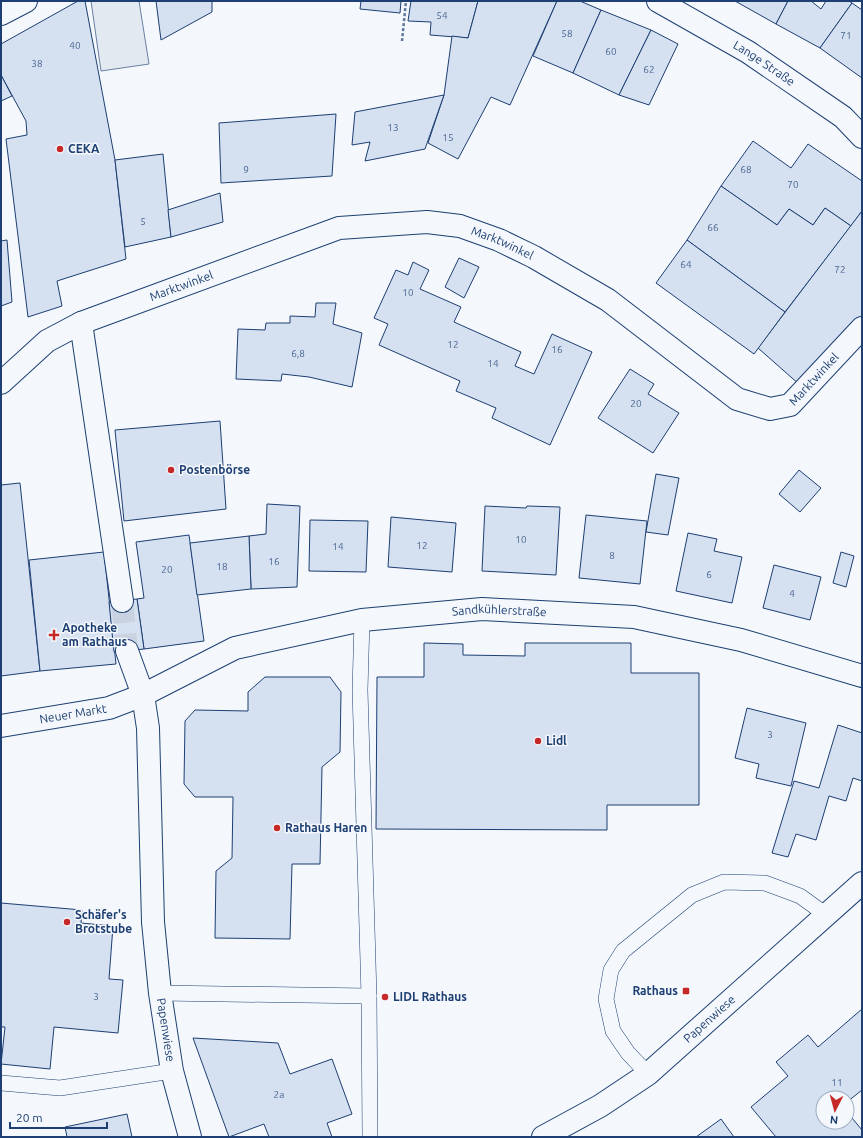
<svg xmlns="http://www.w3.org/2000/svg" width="863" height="1138" font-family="Ubuntu,sans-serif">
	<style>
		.green { fill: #e3e9f0; stroke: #687fa3 }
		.building { fill: #d5e0f0; stroke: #1d3f73 }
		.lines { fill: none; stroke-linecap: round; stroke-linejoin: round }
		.street-tunnel { stroke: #c9d2e0; stroke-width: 22; stroke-dasharray: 22 11; stroke-linecap: butt }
		.lane-casing { stroke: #1d3f73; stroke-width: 16 }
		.street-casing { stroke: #1d3f73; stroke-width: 24 }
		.secondary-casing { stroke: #1d3f73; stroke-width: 24 }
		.path { stroke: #5e769c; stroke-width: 2.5; stroke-dasharray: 3 2; stroke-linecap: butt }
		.lane { stroke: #f4f7fb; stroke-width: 15 }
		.street { stroke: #f4f7fb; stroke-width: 22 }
		.secondary { stroke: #f4f7fb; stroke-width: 22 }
		.poi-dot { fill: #c62828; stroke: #f4f7fb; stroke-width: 1.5 }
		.labels { text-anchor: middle; stroke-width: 3; stroke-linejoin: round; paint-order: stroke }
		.number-label { font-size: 10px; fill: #4b6792 }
		.street-label { font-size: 12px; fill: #1d3f73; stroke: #f4f7fb }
		.poi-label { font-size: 12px; font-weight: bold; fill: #1d3f73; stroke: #f4f7fb; text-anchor: start }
	</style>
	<rect width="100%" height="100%" fill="#f4f7fb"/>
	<path class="green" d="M 91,1 L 139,1 L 149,64 L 101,71 Z"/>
	<g class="building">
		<path d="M 78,1 L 85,1 L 115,160 L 126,259 L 57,281 L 62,306 L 28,317 L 6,139 L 27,135 L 26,121 L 1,75 L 1,44 Z"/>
		<path d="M 156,1 L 212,1 L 212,12 L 161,40 Z"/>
		<path d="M 361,1 L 401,1 L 400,13 L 360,9 Z"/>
		<path d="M 411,1 L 478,1 L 468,38 L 430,35 L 431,22 L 408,21 Z"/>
		<path d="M 478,1 L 557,1 L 510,105 L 491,97 L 458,159 L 428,143 L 444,95 L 452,36 L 468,38 Z"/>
		<path d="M 557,1 L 580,1 L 601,10 L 573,73 L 533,56 Z"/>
		<path d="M 735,1 L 788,1 L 776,24 Z"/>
		<path d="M 788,1 L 811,1 L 821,9 L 826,1 L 849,1 L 852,3 L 820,48 L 776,24 Z"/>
		<path d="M 852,3 L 862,10 L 862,78 L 820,48 Z"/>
		<path d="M 601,10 L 651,30 L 619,95 L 573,73 Z"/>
		<path d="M 651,30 L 678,44 L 649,105 L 619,95 Z"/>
		<path d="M 1,75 L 12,96 L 1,101 Z"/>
		<path d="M 444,95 L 425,149 L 365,161 L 370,142 L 352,145 L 355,112 Z"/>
		<path d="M 336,114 L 332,176 L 221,183 L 219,123 Z"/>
		<path d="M 753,141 L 791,168 L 808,144 L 862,181 L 862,211 L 851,226 L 825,208 L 813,225 L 789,209 L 777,225 L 721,186 Z"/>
		<path d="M 163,154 L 171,237 L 125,247 L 115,160 Z"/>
		<path d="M 721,186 L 777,225 L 789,209 L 813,225 L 825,208 L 851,226 L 785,312 L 687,240 Z"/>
		<path d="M 220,193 L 223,222 L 171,237 L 168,210 Z"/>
		<path d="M 862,211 L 862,318 L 800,385 L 758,348 Z"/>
		<path d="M 7,240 L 12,302 L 1,306 L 1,241 Z"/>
		<path d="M 687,240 L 785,312 L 754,354 L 656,283 Z"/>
		<path d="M 459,258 L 479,267 L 464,298 L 445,287 Z"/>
		<path d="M 413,262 L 429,270 L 420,289 L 461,307 L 454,322 L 521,352 L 515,366 L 534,374 L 552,334 L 592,352 L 550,445 L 492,418 L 496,408 L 456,391 L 460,381 L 379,345 L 388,324 L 374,318 L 396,270 L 408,275 Z"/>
		<path d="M 316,303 L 336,303 L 333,324 L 362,333 L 352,387 L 309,377 L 282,374 L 281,381 L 236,379 L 238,329 L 265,330 L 266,323 L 290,323 L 290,316 L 315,317 Z"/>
		<path d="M 630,369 L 654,384 L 648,394 L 679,413 L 653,453 L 598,418 Z"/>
		<path d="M 220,421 L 226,509 L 124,521 L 115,430 Z"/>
		<path d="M 799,470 L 821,488 L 800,512 L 779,494 Z"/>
		<path d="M 656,474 L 679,478 L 668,535 L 646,532 Z"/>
		<path d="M 20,483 L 40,671 L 1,676 L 1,485 Z"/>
		<path d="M 267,504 L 300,506 L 297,587 L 251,589 L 249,536 L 266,534 Z"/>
		<path d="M 485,506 L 526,508 L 527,506 L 560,507 L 556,575 L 482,571 Z"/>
		<path d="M 586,515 L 647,521 L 640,584 L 579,578 Z"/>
		<path d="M 391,517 L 456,523 L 452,572 L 388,567 Z"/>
		<path d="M 310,520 L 368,521 L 366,572 L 309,571 Z"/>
		<path d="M 688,533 L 717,539 L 714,551 L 742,557 L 732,603 L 676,591 Z"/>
		<path d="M 189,535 L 204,641 L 144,649 L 137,599 L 144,598 L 136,542 Z"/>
		<path d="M 249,536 L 251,589 L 197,595 L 190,543 Z"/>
		<path d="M 104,552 L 116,664 L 40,671 L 29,560 Z"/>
		<path d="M 841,552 L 854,556 L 846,587 L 833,583 Z"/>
		<path d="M 774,565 L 821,577 L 810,620 L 763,608 Z"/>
		<path d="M 137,599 L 144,649 L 114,652 L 109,602 Z"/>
		<path d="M 424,643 L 463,644 L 463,655 L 525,656 L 525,643 L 631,643 L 631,673 L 699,673 L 699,805 L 607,805 L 607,830 L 376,829 L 377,677 L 424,677 Z"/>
		<path d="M 265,677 L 330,677 L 341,692 L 340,752 L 322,767 L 320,864 L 292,864 L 290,939 L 215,938 L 216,871 L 232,858 L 233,797 L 195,797 L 184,784 L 185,721 L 195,710 L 248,711 L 248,692 Z"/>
		<path d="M 747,708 L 806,723 L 791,786 L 756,778 L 759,764 L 735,758 Z"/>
		<path d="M 838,725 L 862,733 L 862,781 L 853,778 L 846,801 L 829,796 L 816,840 L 796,834 L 788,857 L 772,853 L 794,781 L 819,788 Z"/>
		<path d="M 1,903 L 82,910 L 81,923 L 113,926 L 109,979 L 123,980 L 118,1033 L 54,1027 L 50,1069 L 1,1064 L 5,1027 L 1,1027 Z"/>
		<path d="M 862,1009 L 862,1090 L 847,1102 L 847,1098 L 823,1098 L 823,1122 L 847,1122 L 847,1112 L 862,1130 L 862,1137 L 776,1137 L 751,1107 L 788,1076 L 776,1062 L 808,1035 L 818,1047 Z"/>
		<path d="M 193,1038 L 278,1043 L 290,1074 L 332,1059 L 352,1114 L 327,1123 L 332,1137 L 269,1137 L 264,1124 L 229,1137 Z"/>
		<path d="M 127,1114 L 132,1137 L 67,1137 L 65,1127 Z"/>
		<path d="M 721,1119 L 734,1137 L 696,1137 Z"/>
	</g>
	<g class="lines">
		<path class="street-tunnel" d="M 122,601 L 127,651"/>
		<g class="lane-casing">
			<g id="lane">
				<path d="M 362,620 L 360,690 L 369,996 L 370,1137"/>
				<path d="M 160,993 L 369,996"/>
				<path d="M 648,1074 L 628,1053 L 613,1031 L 606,999 L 611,970 L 623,951 L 692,895 L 724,882 L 765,883 L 800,896 L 825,914"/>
				<path d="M 1,1083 L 60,1088 L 172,1071"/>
			</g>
		</g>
		<g class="street-casing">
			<g id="street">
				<path id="s1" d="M 658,1 L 748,52 L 843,117 L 862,137"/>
				<path d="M 1,14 L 26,1"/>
				<path d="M 1,383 L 47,341 L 81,323"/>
				<path id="s2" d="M 122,601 L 81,323 L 339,228 L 427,222 L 460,226 L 499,240 L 534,257 L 608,300 L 737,399 L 770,409 L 790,405 L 862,328"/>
				<path id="s3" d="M 127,651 L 143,695 L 148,728 L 153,922 L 160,993 L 172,1071 L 190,1137"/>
				<path id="s4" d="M 1,726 L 109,708 L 143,695 L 235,648 L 362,620 L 482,609 L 634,617 L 741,640 L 862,676"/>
			</g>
		</g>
		<g class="secondary-casing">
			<g id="secondary">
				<path id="s5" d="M 543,1137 L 600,1106 L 648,1074 L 862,883"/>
			</g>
		</g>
		<path class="path" d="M 402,41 L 406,1"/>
		<use href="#lane" class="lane"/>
		<use href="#street" class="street"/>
		<use href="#secondary" class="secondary"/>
	</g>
	<g class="poi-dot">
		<circle cx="60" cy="149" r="4"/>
		<circle cx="171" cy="470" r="4"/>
		<path d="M52 629h4v4h4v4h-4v4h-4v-4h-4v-4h4z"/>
		<circle cx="538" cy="741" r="4"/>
		<circle cx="277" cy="828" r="4"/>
		<circle cx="67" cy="922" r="4"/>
		<rect x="682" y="987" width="8" height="8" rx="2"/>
		<circle cx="385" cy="997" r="4"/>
	</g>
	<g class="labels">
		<g class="number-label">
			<text x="442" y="19">54</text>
			<text x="567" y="37">58</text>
			<text x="846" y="39">71</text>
			<text x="75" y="49">40</text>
			<text x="611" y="55">60</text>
			<text x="37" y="67">38</text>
			<text x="649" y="73">62</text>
			<text x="393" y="131">13</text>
			<text x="448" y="141">15</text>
			<text x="246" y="173">9</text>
			<text x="746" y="173">68</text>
			<text x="793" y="188">70</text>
			<text x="143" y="225">5</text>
			<text x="713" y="231">66</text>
			<text x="686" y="268">64</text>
			<text x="840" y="273">72</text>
			<text x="408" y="296">10</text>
			<text x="453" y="348">12</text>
			<text x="557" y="353">16</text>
			<text x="298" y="357">6,8</text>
			<text x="493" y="367">14</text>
			<text x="636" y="407">20</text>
			<text x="521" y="543">10</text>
			<text x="422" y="549">12</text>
			<text x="338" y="550">14</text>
			<text x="612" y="559">8</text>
			<text x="274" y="565">16</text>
			<text x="222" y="570">18</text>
			<text x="167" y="573">20</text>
			<text x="709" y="578">6</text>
			<text x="792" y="597">4</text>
			<text x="770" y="738">3</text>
			<text x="96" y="1000">3</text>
			<text x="837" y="1086">11</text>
			<text x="279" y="1098">2a</text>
		</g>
		<g class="street-label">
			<text dy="4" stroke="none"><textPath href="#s1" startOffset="123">Lange Straße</textPath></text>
			<text dy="4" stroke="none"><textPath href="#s2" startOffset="723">Marktwinkel</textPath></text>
			<text dy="4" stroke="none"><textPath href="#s2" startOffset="388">Marktwinkel</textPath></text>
			<text dy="4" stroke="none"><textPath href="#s2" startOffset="1096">Marktwinkel</textPath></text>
			<text dy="4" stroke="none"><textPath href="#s4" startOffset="517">Sandkühlerstraße</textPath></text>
			<text dy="4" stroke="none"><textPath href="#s4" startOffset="73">Neuer Markt</textPath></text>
			<text dy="4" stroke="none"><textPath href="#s5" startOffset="205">Papenwiese</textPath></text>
			<text dy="4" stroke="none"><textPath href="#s3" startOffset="383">Papenwiese</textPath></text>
		</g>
		<g class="poi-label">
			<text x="68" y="153">CEKA</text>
			<text x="179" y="474">Postenbörse</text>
			<text x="62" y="632">Apotheke<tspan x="62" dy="14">am Rathaus</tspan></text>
			<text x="546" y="745">Lidl</text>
			<text x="285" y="832">Rathaus Haren</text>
			<text x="75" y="919">Schäfer's<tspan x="75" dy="14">Brotstube</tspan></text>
			<text x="678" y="995" text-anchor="end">Rathaus</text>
			<text x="393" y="1001">LIDL Rathaus</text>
		</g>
	</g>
	<rect width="863" height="1138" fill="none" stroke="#1d3f73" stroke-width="4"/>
	<g transform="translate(835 1110) rotate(186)"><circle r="19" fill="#f4f7fb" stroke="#9eadc5"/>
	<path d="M0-3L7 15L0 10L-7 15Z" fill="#c62828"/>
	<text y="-6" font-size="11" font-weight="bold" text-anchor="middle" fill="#1d3f73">N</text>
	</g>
	<path d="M10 1122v6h97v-6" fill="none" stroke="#1d3f73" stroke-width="2"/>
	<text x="16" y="1122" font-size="12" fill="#1d3f73" stroke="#f4f7fb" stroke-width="3" paint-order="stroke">20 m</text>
</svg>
